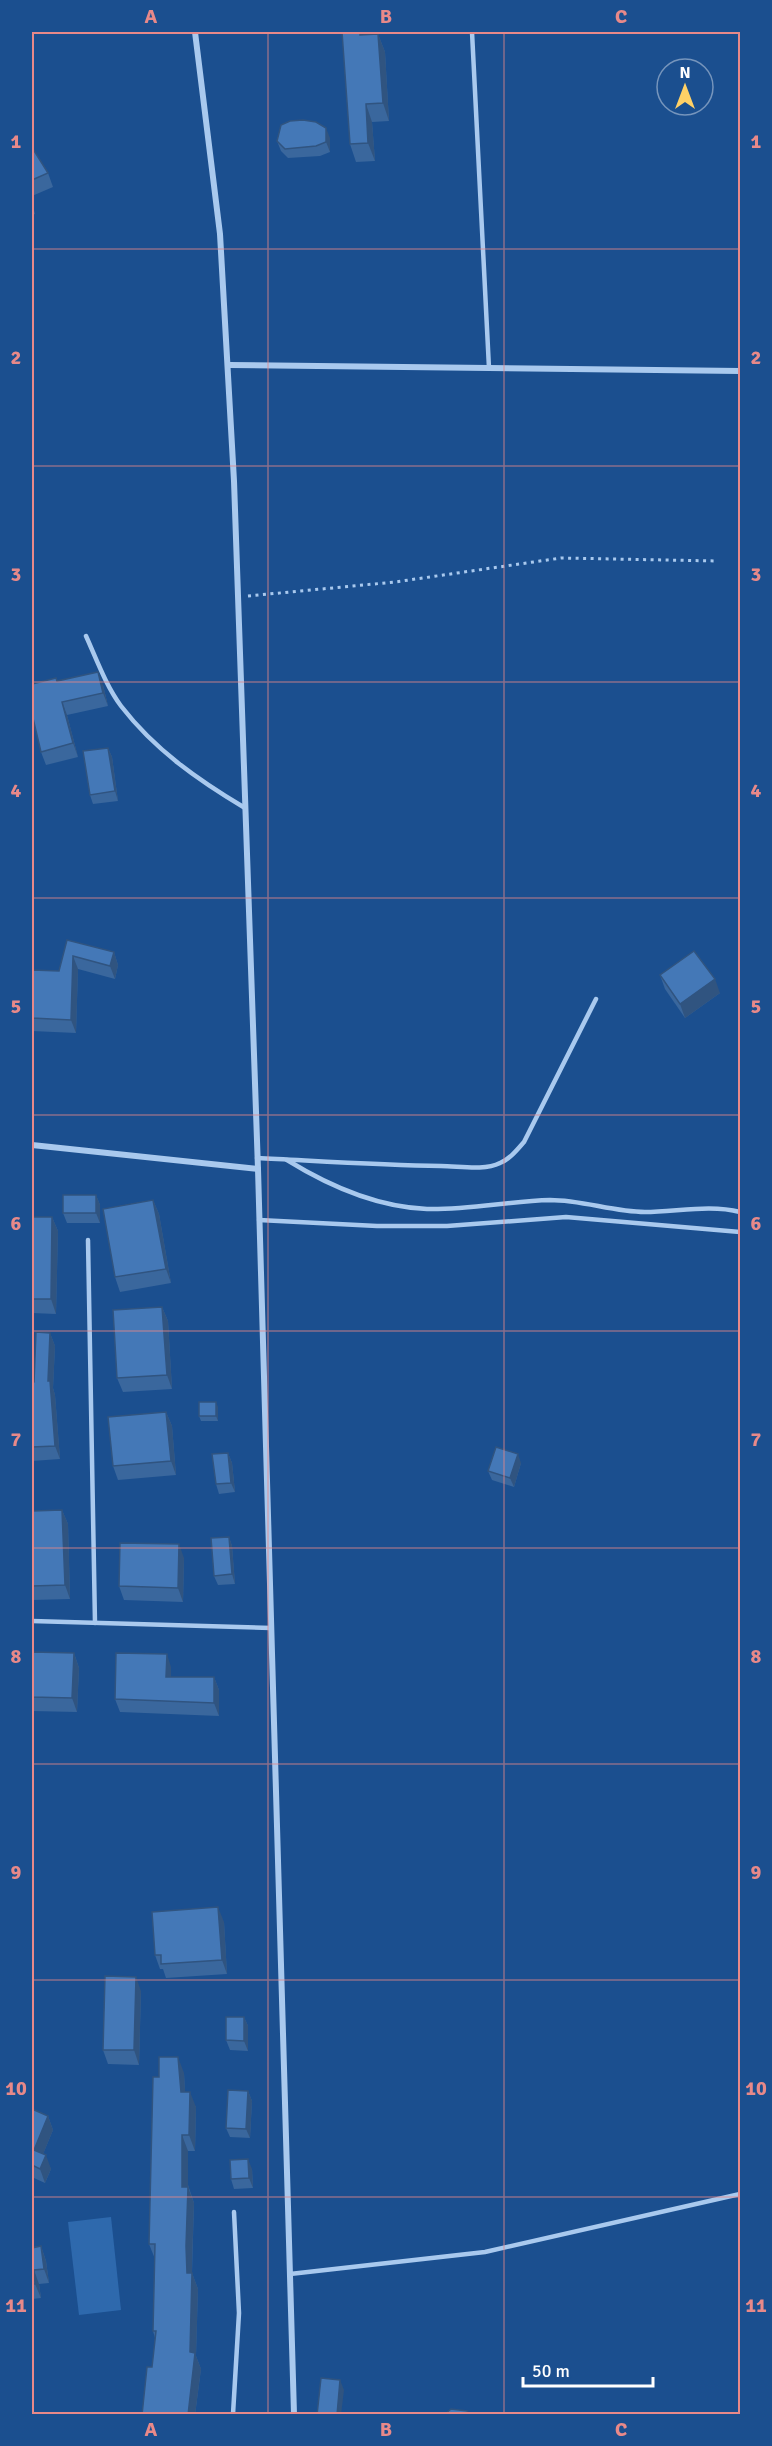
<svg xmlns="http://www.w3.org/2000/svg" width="772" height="2446" font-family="Signika,sans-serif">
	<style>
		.green { fill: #2e69ad }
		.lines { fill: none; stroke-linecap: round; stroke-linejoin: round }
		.path { stroke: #a9c9ee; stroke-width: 3; stroke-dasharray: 3 4.5; stroke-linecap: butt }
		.lane { stroke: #a9c9ee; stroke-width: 4.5 }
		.street { stroke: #a9c9ee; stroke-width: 6 }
		.wall { fill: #3a679d }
		.shaded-wall { fill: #305480 }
		.building { fill: #4478b7; stroke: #305480; stroke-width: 1.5 }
		.grid { fill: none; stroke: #e88989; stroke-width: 1.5; stroke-opacity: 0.55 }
		.neatline { fill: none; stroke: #e88989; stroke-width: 2 }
		.grid-label { font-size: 20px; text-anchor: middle; font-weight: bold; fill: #e88989 }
	</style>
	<rect width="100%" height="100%" fill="#1b4f8f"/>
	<path class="green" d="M 111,2217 L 121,2310 L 79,2315 L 68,2222 Z"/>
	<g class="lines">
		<path class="path" d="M 248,596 L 395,582 L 561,558 L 718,561"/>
		<g class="lane">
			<path d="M 472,32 L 489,368"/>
			<path d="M 86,636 C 96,658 106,686 121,706 C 155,750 198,780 245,808"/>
			<path d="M 257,1158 C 319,1161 380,1165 441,1166 C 459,1166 484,1171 500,1163 C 510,1159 517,1150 524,1142 L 596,999"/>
			<path d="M 287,1160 C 329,1186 377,1207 427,1209 C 469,1210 509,1201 550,1200 C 583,1200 613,1212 645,1212 C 676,1212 710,1204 740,1212"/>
			<path d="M 259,1220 L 377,1226 L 447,1226 L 566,1217 L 740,1232"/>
			<path d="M 88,1240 L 95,1623"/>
			<path d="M 32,1621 L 271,1628"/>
			<path d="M 290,2274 L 485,2252 L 740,2194"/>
			<path d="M 233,2414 L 239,2313 L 234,2212"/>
		</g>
		<g class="street">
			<path d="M 195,32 L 220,234 L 234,481 L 258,1169 L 294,2414"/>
			<path d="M 229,365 L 740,371"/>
			<path d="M 32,1145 L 258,1169"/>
		</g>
	</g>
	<g class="wall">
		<path d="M 342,32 L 365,32 L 365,35 L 378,34 L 385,52 L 389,121 L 372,122 L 375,161 L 356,162 L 350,144 Z"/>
		<path d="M 330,138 L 330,152 L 320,156 L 288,158 L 281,151 L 277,141 Z"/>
		<path d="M 32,149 L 48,173 L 53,187 L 32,196 Z"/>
		<path d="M 32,203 L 35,214 L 32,215 Z"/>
		<path d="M 57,681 L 103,685 L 108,706 L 67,715 L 78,757 L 46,765 L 41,752 Z"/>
		<path d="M 108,748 L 112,757 L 118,801 L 93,804 L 90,795 Z"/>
		<path d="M 67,940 L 114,952 L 118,965 L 115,979 L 78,969 L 76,1033 L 32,1031 L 32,970 L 59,971 Z"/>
		<path d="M 660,975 L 720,993 L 685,1018 L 665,989 Z"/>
		<path d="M 96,1195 L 100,1205 L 100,1223 L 67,1223 L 63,1213 Z"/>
		<path d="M 153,1200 L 159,1214 L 171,1283 L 120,1292 L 115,1277 Z"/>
		<path d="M 32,1217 L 52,1217 L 58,1231 L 56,1314 L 32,1313 Z"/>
		<path d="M 162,1307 L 168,1321 L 172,1389 L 123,1392 L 117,1378 Z"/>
		<path d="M 50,1333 L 55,1346 L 53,1388 L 55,1395 L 60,1459 L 32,1461 L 32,1383 L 34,1382 Z"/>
		<path d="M 218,1407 L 218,1421 L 201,1421 L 199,1416 Z"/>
		<path d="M 166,1412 L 172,1426 L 176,1475 L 118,1480 L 113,1466 Z"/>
		<path d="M 228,1453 L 232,1463 L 235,1492 L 219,1494 L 216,1484 Z"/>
		<path d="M 521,1463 L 514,1487 L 492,1480 L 488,1471 Z"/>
		<path d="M 62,1510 L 68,1524 L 70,1599 L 32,1600 L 32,1511 Z"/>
		<path d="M 229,1537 L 232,1546 L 235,1584 L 218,1585 L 214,1576 Z"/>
		<path d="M 184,1558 L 183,1602 L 124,1600 L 119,1586 Z"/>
		<path d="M 32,1652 L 74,1653 L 79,1668 L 77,1712 L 32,1711 Z"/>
		<path d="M 171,1667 L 171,1677 L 214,1677 L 219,1690 L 219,1716 L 120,1712 L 115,1699 Z"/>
		<path d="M 224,1922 L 227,1974 L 166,1978 L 163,1969 L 160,1969 L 155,1955 Z"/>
		<path d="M 141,1991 L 139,2065 L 108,2064 L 103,2050 Z"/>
		<path d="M 244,2017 L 248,2026 L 248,2051 L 230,2050 L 226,2040 Z"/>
		<path d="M 184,2073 L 185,2092 L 196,2107 L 195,2151 L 188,2151 L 188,2185 L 194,2203 L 192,2273 L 198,2289 L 196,2356 L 201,2369 L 195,2415 L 142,2415 L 152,2367 L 155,2338 L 153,2331 L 155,2259 L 149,2244 L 159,2077 Z"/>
		<path d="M 248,2091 L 252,2101 L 250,2138 L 230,2137 L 226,2128 Z"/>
		<path d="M 32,2109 L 48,2116 L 53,2130 L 43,2154 L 51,2169 L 45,2183 L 34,2178 L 32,2185 Z"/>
		<path d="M 252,2169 L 253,2188 L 234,2189 L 231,2179 Z"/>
		<path d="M 32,2240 L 33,2247 L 41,2246 L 46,2261 L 49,2283 L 39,2284 L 41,2298 L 32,2299 Z"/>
	</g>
	<g class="shaded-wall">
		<path d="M 360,32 L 365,32 L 367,54 L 360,35 Z"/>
		<path d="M 378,34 L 385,52 L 389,121 L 383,103 Z"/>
		<path d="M 366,104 L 372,122 L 375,161 L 368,143 Z"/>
		<path d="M 326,128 L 330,138 L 330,152 L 326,142 Z"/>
		<path d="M 98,672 L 103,685 L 108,706 L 103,693 Z"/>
		<path d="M 62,702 L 67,715 L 78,757 L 73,743 Z"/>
		<path d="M 108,748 L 112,757 L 118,801 L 115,791 Z"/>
		<path d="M 114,952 L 118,965 L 115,979 L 110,966 Z"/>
		<path d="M 73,956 L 78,969 L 76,1033 L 71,1020 Z"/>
		<path d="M 715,979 L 720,993 L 685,1018 L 680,1004 Z"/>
		<path d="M 96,1195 L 100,1205 L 100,1223 L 96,1213 Z"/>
		<path d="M 153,1200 L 159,1214 L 171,1283 L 166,1269 Z"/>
		<path d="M 52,1217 L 58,1231 L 56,1314 L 51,1299 Z"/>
		<path d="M 162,1307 L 168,1321 L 172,1389 L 167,1375 Z"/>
		<path d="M 50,1333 L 55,1346 L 53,1388 L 55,1395 L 60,1459 L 55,1446 L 48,1381 Z"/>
		<path d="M 216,1402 L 218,1407 L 218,1421 L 216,1416 Z"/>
		<path d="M 166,1412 L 172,1426 L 176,1475 L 171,1461 Z"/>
		<path d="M 228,1453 L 232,1463 L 235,1492 L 231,1483 Z"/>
		<path d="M 518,1454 L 521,1463 L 514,1487 L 510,1478 Z"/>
		<path d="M 62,1510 L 68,1524 L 70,1599 L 65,1585 Z"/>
		<path d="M 229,1537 L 232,1546 L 235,1584 L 232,1574 Z"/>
		<path d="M 179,1544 L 184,1558 L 183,1602 L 178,1588 Z"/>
		<path d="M 74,1653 L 79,1668 L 77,1712 L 72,1698 Z"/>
		<path d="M 167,1654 L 171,1667 L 171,1690 L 166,1677 Z"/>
		<path d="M 214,1677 L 219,1690 L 219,1716 L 214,1703 Z"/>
		<path d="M 218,1907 L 224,1922 L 227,1974 L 222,1960 Z"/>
		<path d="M 136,1977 L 141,1991 L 139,2065 L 134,2050 Z"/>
		<path d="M 244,2017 L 248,2026 L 248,2051 L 244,2041 Z"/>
		<path d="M 178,2057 L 184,2073 L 186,2107 L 181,2092 Z"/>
		<path d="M 248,2091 L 252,2101 L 250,2138 L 246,2129 Z"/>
		<path d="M 190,2092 L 196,2107 L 195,2151 L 189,2135 Z"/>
		<path d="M 48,2116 L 53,2130 L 39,2164 L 34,2150 Z"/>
		<path d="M 182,2135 L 188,2151 L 188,2202 L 188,2187 L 194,2203 L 192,2262 L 192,2274 L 192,2273 L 198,2289 L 196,2356 L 201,2369 L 195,2415 L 188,2415 L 190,2352 L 182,2187 Z"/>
		<path d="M 46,2155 L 51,2169 L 45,2183 L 40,2169 Z"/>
		<path d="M 248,2159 L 252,2169 L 253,2188 L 249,2178 Z"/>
		<path d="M 32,2171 L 34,2178 L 32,2185 Z"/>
		<path d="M 41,2246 L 46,2261 L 49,2283 L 44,2269 Z"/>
		<path d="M 34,2270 L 39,2284 L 41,2298 L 35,2284 Z"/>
		<path d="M 340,2380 L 344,2390 L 341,2415 L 337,2415 Z"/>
	</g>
	<g class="building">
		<path d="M 342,32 L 360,32 L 360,35 L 378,34 L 383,103 L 366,104 L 368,143 L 350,144 Z"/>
		<path d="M 303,120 L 316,122 L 326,128 L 326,142 L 316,146 L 285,149 L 277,141 L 281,125 L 290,121 Z"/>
		<path d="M 32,149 L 33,149 L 48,173 L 32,180 Z"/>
		<path d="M 98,672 L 103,693 L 62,702 L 73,743 L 41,752 L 32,714 L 32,684 L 56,678 L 57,681 Z"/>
		<path d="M 108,748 L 115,791 L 90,795 L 83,751 Z"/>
		<path d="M 67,940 L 114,952 L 110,966 L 73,956 L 71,1020 L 32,1018 L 32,970 L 59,971 Z"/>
		<path d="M 694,951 L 715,979 L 680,1004 L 660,975 Z"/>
		<rect x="63" y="1195" width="33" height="18"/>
		<path d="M 153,1200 L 166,1269 L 115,1277 L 103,1209 Z"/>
		<path d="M 32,1217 L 52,1217 L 51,1299 L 32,1299 Z"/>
		<path d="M 162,1307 L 167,1375 L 117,1378 L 113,1310 Z"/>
		<path d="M 36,1332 L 50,1333 L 48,1381 L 50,1381 L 55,1446 L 32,1447 L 32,1383 L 34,1382 Z"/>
		<rect x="199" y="1402" width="17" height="14"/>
		<path d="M 166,1412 L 171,1461 L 113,1466 L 108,1417 Z"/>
		<path d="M 496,1447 L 518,1454 L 510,1478 L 488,1471 Z"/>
		<path d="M 228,1453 L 231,1483 L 216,1484 L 212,1454 Z"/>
		<path d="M 62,1510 L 65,1585 L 32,1586 L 32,1511 Z"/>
		<path d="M 229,1537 L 232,1574 L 214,1576 L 211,1538 Z"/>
		<path d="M 120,1543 L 179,1544 L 178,1588 L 119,1586 Z"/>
		<path d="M 32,1652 L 74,1653 L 72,1698 L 32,1697 Z"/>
		<path d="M 116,1653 L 167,1654 L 166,1677 L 214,1677 L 214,1703 L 115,1699 Z"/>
		<path d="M 218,1907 L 222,1960 L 161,1964 L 161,1955 L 155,1955 L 152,1912 Z"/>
		<path d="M 105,1976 L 136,1977 L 134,2050 L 103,2050 Z"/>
		<path d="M 226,2017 L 244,2017 L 244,2041 L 226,2040 Z"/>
		<path d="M 159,2057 L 178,2057 L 181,2092 L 190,2092 L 189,2135 L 182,2135 L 182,2187 L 188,2187 L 186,2246 L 187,2273 L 192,2273 L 190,2352 L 195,2353 L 188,2415 L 142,2415 L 147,2367 L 152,2367 L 156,2331 L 153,2331 L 155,2244 L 149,2244 L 153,2077 L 159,2077 Z"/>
		<path d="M 228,2090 L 248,2091 L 246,2129 L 226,2128 Z"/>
		<path d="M 32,2109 L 48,2116 L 34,2150 L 46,2155 L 40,2169 L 32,2165 Z"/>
		<path d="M 248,2159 L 249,2178 L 231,2179 L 230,2160 Z"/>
		<path d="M 41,2246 L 44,2269 L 34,2270 L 35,2284 L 32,2284 L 32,2248 Z"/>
		<path d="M 321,2378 L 340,2380 L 337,2415 L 317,2415 Z"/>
		<path d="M 451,2409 L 467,2411 L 470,2415 L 444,2415 Z"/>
	</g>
	<path class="grid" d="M 268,32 L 268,2414M 504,32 L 504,2414M 32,249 L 740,249M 32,466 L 740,466M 32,682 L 740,682M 32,898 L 740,898M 32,1115 L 740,1115M 32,1331 L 740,1331M 32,1548 L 740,1548M 32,1764 L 740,1764M 32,1980 L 740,1980M 32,2197 L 740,2197"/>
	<rect width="772" height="2446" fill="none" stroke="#1b4f8f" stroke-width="66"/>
	<g transform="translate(685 87)"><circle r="28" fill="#1b4f8f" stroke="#7695bc" stroke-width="1.5"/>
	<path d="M0-4.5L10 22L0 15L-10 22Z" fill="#ffd166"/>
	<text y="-9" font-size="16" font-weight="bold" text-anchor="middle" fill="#ffffff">N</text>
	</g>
	<path d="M523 2377v9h130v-9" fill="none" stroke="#ffffff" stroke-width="3"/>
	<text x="532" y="2377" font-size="18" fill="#ffffff" stroke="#1b4f8f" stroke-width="4.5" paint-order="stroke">50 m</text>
	<rect x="33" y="33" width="706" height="2380" class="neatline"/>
	<g class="grid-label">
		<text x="151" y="23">A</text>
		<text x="386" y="23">B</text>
		<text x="621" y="23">C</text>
		<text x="16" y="148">1</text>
		<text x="756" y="148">1</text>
		<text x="16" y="364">2</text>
		<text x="756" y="364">2</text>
		<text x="16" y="581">3</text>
		<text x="756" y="581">3</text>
		<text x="16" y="797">4</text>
		<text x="756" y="797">4</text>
		<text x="16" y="1013">5</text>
		<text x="756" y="1013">5</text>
		<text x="16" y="1230">6</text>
		<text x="756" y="1230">6</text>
		<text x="16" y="1446">7</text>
		<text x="756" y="1446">7</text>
		<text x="16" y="1663">8</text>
		<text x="756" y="1663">8</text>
		<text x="16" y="1879">9</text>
		<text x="756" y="1879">9</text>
		<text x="16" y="2095">10</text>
		<text x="756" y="2095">10</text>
		<text x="16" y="2312">11</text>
		<text x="756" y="2312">11</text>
		<text x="151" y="2436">A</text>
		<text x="386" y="2436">B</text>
		<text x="621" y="2436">C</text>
	</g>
</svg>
